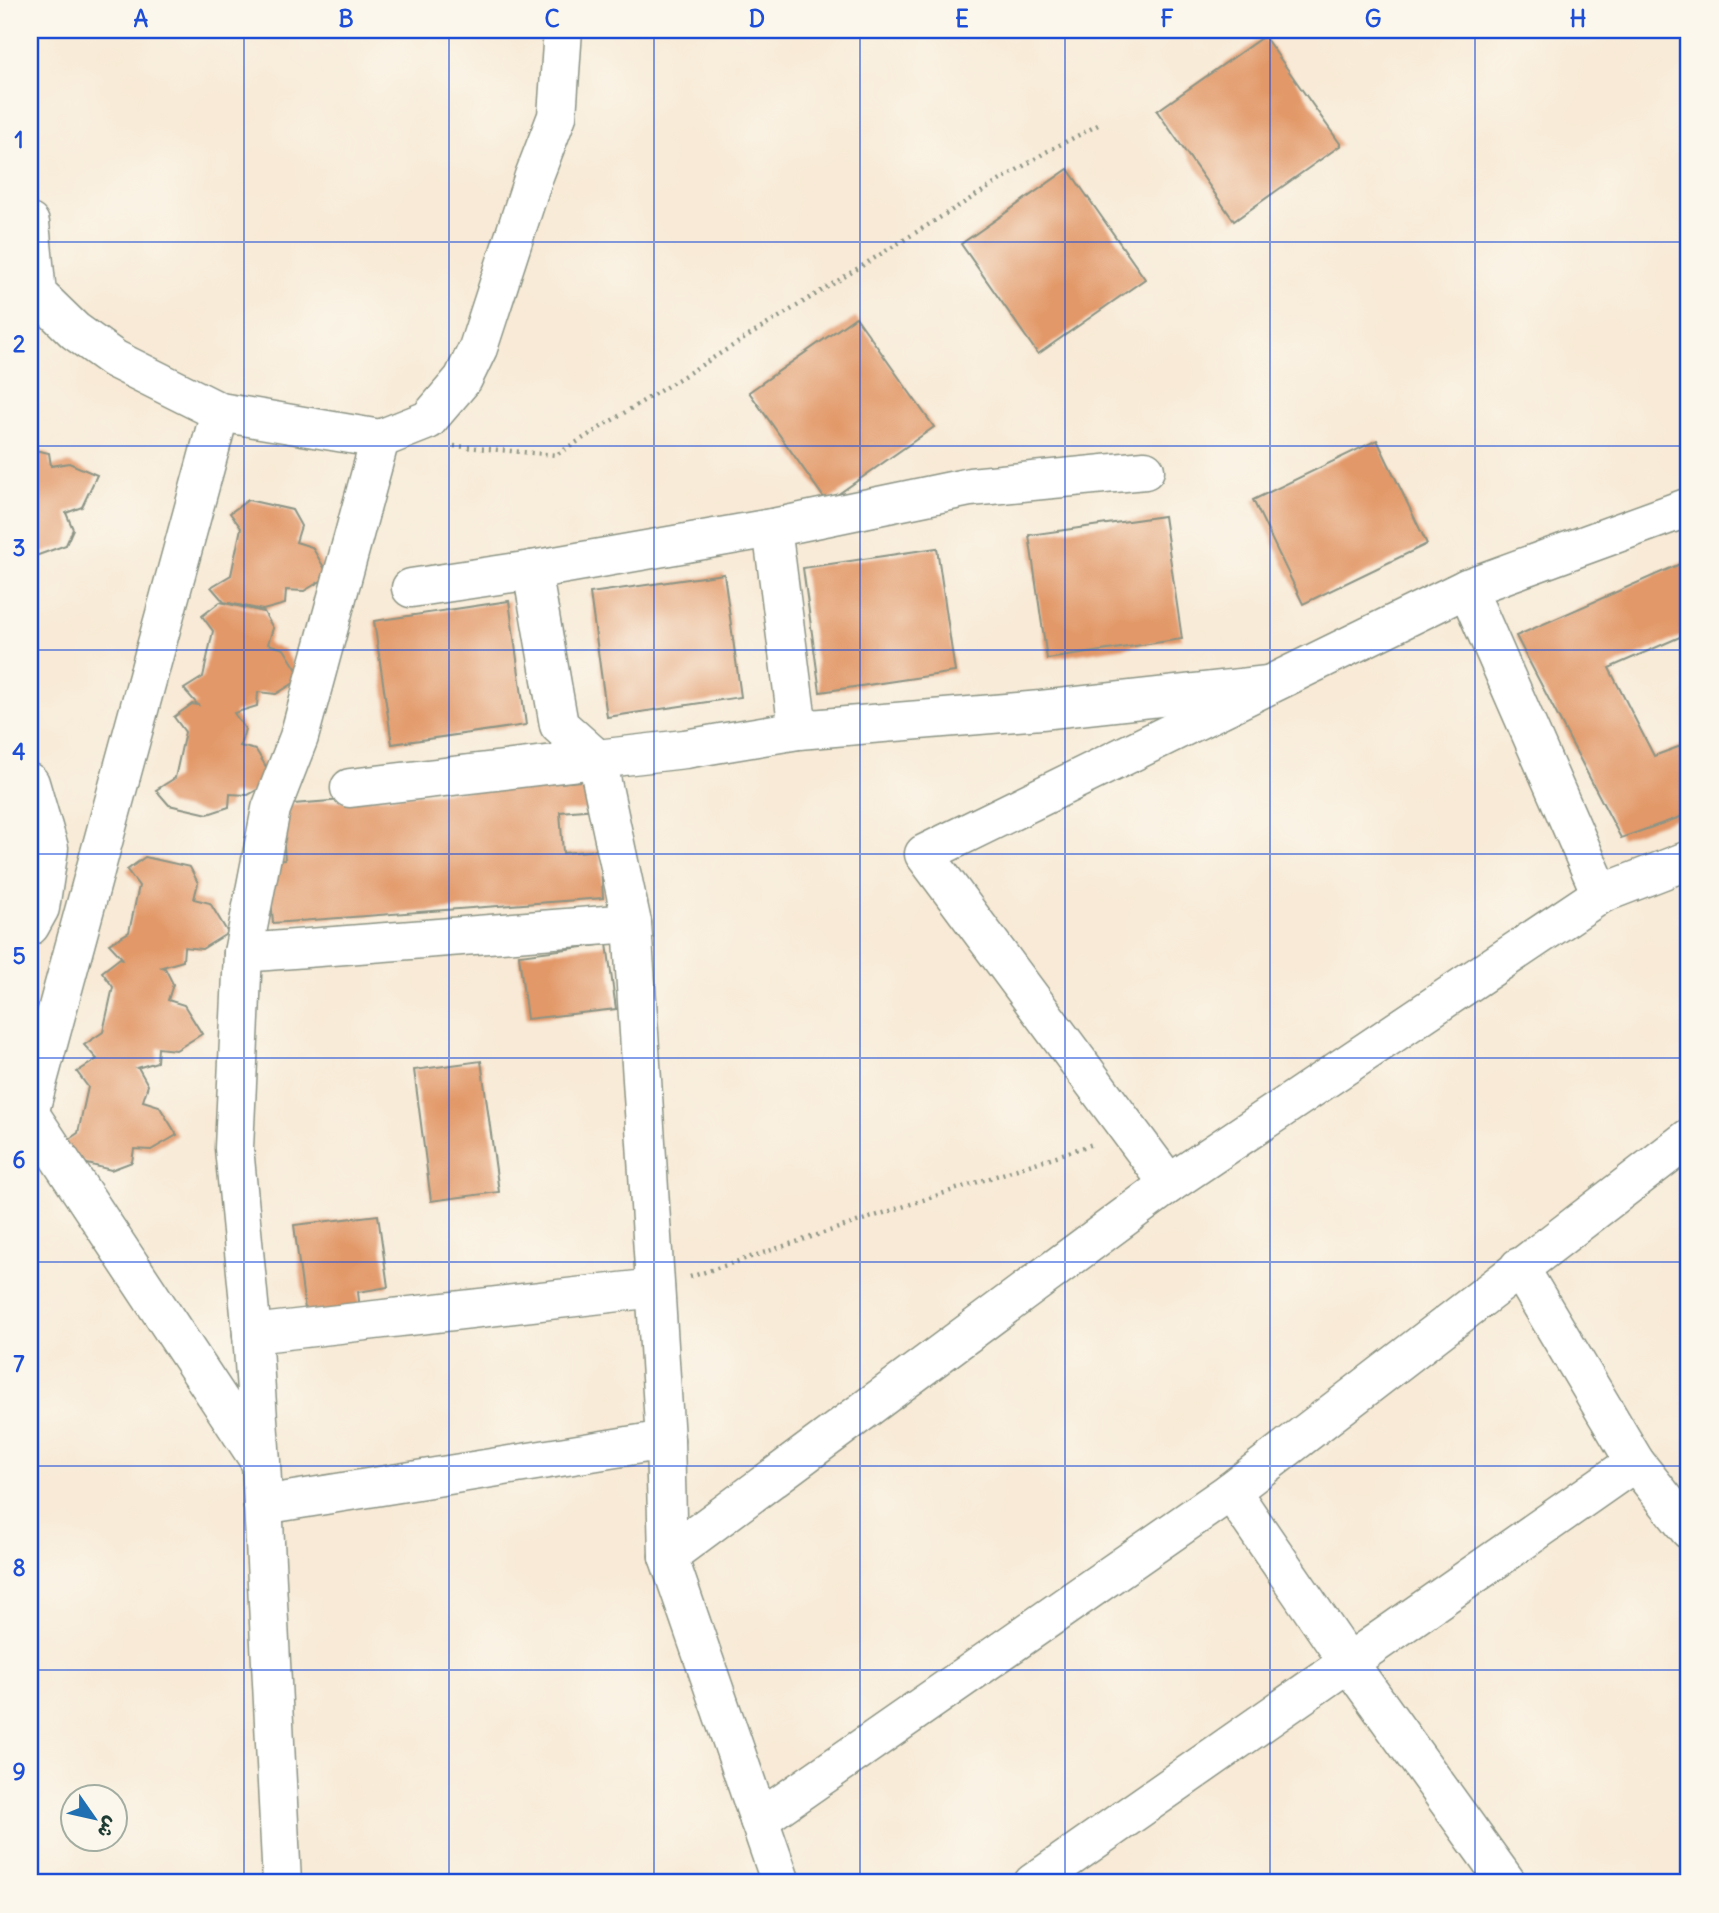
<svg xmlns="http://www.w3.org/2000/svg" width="1719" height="1913" font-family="Delius,'Playpen Sans Arabic',sans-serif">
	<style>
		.building { fill: #e29868 }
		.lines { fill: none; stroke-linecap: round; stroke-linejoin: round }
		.minor-casing { stroke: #8c9485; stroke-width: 41 }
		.path { stroke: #8c9485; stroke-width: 4.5; stroke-dasharray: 2 5; stroke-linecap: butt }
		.minor { stroke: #fff; stroke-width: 38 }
		.grid { fill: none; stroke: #1d4ed8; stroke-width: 2; stroke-opacity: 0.55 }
		.neatline { fill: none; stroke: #1d4ed8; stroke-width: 2.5 }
		.grid-label { font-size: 23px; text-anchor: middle; font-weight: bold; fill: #1d4ed8 }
	</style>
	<rect width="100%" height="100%" fill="#fbf7ec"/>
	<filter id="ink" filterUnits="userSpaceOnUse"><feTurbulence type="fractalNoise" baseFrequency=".0143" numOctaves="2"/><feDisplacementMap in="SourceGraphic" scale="14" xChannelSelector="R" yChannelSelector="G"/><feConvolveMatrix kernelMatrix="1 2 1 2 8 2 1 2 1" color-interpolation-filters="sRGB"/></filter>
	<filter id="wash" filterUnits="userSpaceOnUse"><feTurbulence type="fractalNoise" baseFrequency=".00686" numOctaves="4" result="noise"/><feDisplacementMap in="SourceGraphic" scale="28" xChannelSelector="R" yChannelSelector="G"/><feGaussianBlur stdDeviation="1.57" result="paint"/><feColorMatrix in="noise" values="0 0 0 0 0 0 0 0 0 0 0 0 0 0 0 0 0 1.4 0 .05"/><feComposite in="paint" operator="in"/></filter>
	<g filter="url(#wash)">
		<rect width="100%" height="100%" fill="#f8ead6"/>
		<g id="blocks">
			<g class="building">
				<path d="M 1264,36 L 1341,145 L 1234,221 L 1157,111 Z"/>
				<path d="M 1068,169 L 1145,279 L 1038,354 L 961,244 Z"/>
				<path d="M 856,317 L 934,427 L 827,502 L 749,392 Z"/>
				<path d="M 1377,440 L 1427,544 L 1303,604 L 1253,500 Z"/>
				<path d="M 30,449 L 49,453 L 51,466 L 69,463 L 97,475 L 82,507 L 66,513 L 73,529 L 66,545 L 30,558 Z"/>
				<path d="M 248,500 L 292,510 L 301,526 L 296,542 L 312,547 L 329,576 L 304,591 L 286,590 L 285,604 L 263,610 L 224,602 L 211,587 L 231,575 L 241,528 L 230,513 Z"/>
				<path d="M 1164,516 L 1182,639 L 1047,659 L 1029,535 Z"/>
				<path d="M 937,548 L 955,672 L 820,692 L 803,568 Z"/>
				<path d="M 1689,560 L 1689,633 L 1609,668 L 1654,756 L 1689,743 L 1689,814 L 1621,838 L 1516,636 Z"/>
				<path d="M 724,574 L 741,697 L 607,717 L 590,593 Z"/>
				<path d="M 509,601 L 526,725 L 392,744 L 374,621 Z"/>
				<path d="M 220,602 L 264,612 L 273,628 L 268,644 L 284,649 L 302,678 L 276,694 L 258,692 L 257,706 L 234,713 L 245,729 L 240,746 L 256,750 L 274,780 L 248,795 L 230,794 L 229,807 L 208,814 L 169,805 L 156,790 L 175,778 L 185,732 L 174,717 L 192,704 L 198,705 L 184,689 L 203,677 L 213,631 L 202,616 Z"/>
				<path d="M 594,780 L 596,809 L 560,812 L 563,853 L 600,850 L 603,898 L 273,923 L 268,861 L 285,860 L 281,805 Z"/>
				<path d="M 145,857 L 190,867 L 198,883 L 194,899 L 210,903 L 228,933 L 202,949 L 184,947 L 183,961 L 162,967 L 165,968 L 173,984 L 168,1000 L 184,1005 L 202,1034 L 176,1050 L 158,1048 L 157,1062 L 137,1068 L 139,1069 L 148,1085 L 143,1101 L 159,1106 L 177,1135 L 151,1150 L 134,1149 L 132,1162 L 111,1170 L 72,1160 L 59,1146 L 78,1133 L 88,1087 L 77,1072 L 97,1059 L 84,1045 L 103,1032 L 113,987 L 102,972 L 120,958 L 123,959 L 109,944 L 129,932 L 139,886 L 127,870 Z"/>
				<path d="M 607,944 L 616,1009 L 527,1019 L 519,955 Z"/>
				<path d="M 481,1061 L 499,1192 L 431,1201 L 414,1070 Z"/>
				<path d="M 378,1215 L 388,1287 L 358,1292 L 360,1310 L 306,1317 L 294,1225 Z"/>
			</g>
		</g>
	</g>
	<g filter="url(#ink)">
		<use href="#blocks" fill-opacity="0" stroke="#8c9485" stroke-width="2"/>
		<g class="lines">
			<g class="minor-casing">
				<g id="minor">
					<path d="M 30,223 L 37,294 L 75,331 L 114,359 L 220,412 L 380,439 L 428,420 L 463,379 L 478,348 L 534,176 L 557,116 L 563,30"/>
					<path d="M 772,528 L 798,730"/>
					<path d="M 411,588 L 532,570 L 772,528 L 970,487 L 1145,470"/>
					<path d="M 1467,588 L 1689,507"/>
					<path d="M 30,783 L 49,848 L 40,908 L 30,926"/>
					<path d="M 350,788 L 597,759 L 559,725 L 532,570"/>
					<path d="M 243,953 L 632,923"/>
					<path d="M 30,1110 L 220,412"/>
					<path d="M 30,1114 L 259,1460"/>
					<path d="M 1169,1184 L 924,854 L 1467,588 L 1601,894"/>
					<path d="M 1519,1267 L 1635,1462 L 1689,1530"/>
					<path d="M 252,1334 L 655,1288"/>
					<path d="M 1231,1491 L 1348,1662 L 1507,1883"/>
					<path d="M 263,1505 L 665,1440"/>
					<path d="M 668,1556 L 1169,1184 L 1601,894 L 1689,860"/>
					<path d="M 759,1820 L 1231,1491 L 1689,1138"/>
					<path d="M 282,1883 L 261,1462 L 252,1334 L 234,1148 L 243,953 L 271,809 L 299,737 L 380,439"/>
					<path d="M 781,1883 L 668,1556 L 665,1440 L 632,923 L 597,759 L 685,749 L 798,730 L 1041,710 L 1268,685"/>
					<path d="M 1033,1883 L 1635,1462"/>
				</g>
			</g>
			<g class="path">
				<path d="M 454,446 L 556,455 L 1046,152 L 1100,124"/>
				<path d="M 690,1277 L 1093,1144"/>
			</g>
			<use href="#minor" class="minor"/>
		</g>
	</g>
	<path class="grid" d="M 244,30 L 244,1883M 449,30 L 449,1883M 654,30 L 654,1883M 860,30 L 860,1883M 1065,30 L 1065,1883M 1270,30 L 1270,1883M 1475,30 L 1475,1883M 30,242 L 1689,242M 30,446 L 1689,446M 30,650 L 1689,650M 30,854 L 1689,854M 30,1058 L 1689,1058M 30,1262 L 1689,1262M 30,1466 L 1689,1466M 30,1670 L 1689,1670"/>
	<rect width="1719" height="1913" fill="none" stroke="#fbf7ec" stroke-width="77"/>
	<g transform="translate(94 1818) rotate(124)"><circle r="33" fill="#fbf7ec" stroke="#a3ada2" stroke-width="2"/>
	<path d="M0-5L12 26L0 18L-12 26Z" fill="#1f6fb2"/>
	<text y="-10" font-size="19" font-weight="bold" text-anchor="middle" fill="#1f3d34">ش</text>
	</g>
	<rect x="38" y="38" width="1642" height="1836" class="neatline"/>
	<g class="grid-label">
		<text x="141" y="27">A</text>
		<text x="346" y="27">B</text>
		<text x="552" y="27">C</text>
		<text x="757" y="27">D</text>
		<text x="962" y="27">E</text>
		<text x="1167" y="27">F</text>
		<text x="1373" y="27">G</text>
		<text x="1578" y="27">H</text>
		<text x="19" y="148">1</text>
		<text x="19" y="352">2</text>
		<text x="19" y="556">3</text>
		<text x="19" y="760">4</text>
		<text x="19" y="964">5</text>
		<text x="19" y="1168">6</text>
		<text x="19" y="1372">7</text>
		<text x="19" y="1576">8</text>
		<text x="19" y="1780">9</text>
	</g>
</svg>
